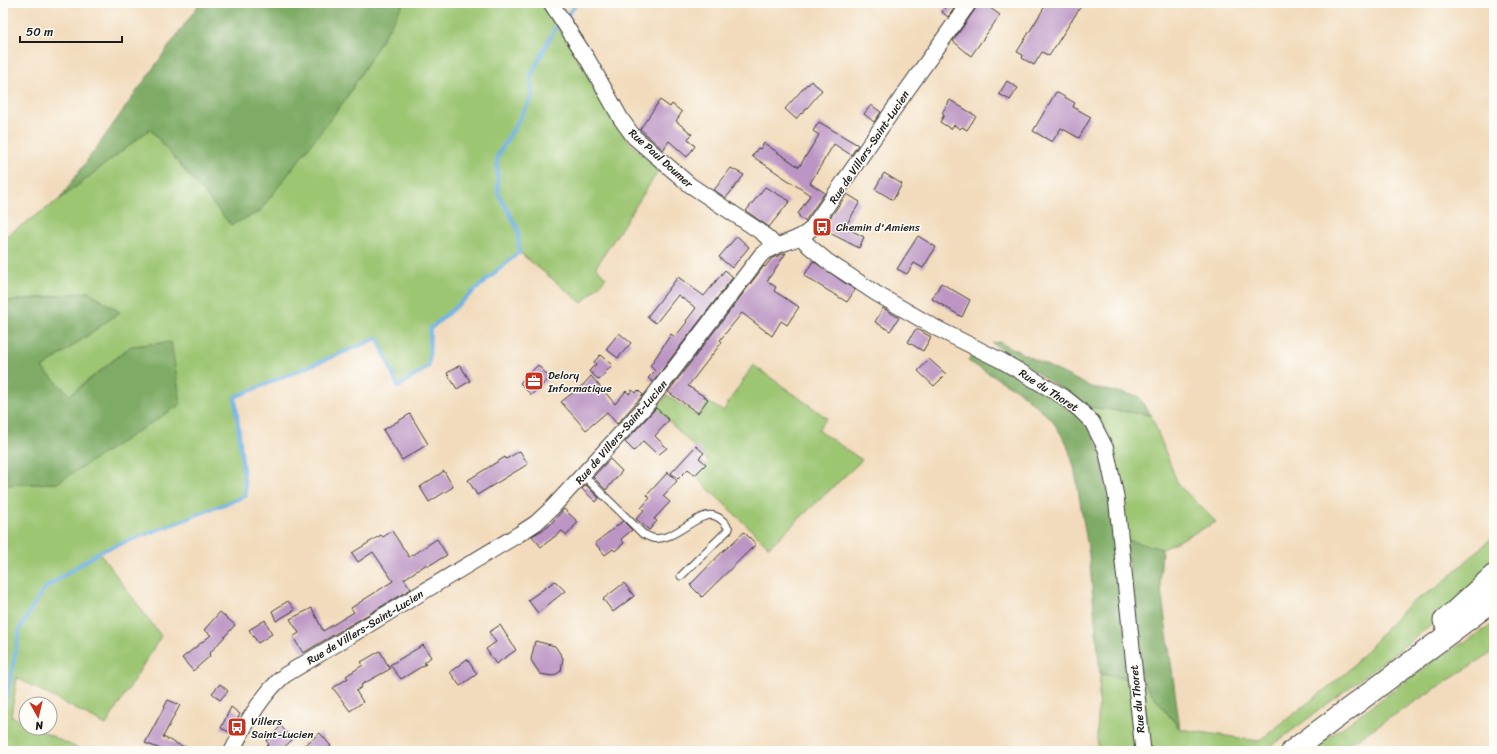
<svg xmlns="http://www.w3.org/2000/svg" width="1497" height="754" font-family="Sriracha,sans-serif">
	<style>
		.green { fill: #9dc673; stroke: #5c7148 }
		.forest { fill: #7eab65; stroke: #4d6440 }
		.lines { fill: none; stroke-linecap: round; stroke-linejoin: round }
		.stream { stroke: #73b3e7; stroke-width: 4 }
		.building { fill: #bc95c4 }
		.service-casing { stroke: #3c3934; stroke-width: 9 }
		.minor-casing { stroke: #3c3934; stroke-width: 17 }
		.secondary-casing { stroke: #3c3934; stroke-width: 23 }
		.service { stroke: #fff; stroke-width: 7 }
		.minor { stroke: #fff; stroke-width: 15 }
		.secondary { stroke: #fff; stroke-width: 21 }
		.labels { text-anchor: middle; stroke-width: 3; stroke-linejoin: round; paint-order: stroke }
		.street-label { font-size: 11px; fill: #1c1c1c; stroke: #fdfcf7 }
		.poi-label { font-size: 11px; fill: #1c1c1c; stroke: #fdfcf7; text-anchor: start }
	</style>
	<rect width="100%" height="100%" fill="#fdfcf7"/>
	<filter id="ink" filterUnits="userSpaceOnUse"><feTurbulence type="fractalNoise" baseFrequency=".025" numOctaves="2"/><feDisplacementMap in="SourceGraphic" scale="8" xChannelSelector="R" yChannelSelector="G"/><feConvolveMatrix kernelMatrix="1 2 1 2 8 2 1 2 1" color-interpolation-filters="sRGB"/></filter>
	<filter id="wash" filterUnits="userSpaceOnUse"><feTurbulence type="fractalNoise" baseFrequency=".012" numOctaves="4" result="noise"/><feDisplacementMap in="SourceGraphic" scale="16" xChannelSelector="R" yChannelSelector="G"/><feGaussianBlur stdDeviation="0.9" result="paint"/><feColorMatrix in="noise" values="0 0 0 0 0 0 0 0 0 0 0 0 0 0 0 0 0 1.4 0 .05"/><feComposite in="paint" operator="in"/></filter>
	<g filter="url(#wash)">
		<rect width="100%" height="100%" fill="#f2dbbc"/>
		<g class="green">
			<path d="M 404,3 L 545,3 L 628,141 L 659,170 L 596,267 L 606,278 L 582,303 L 519,252 L 430,329 L 429,366 L 398,387 L 378,338 L 235,397 L 246,496 L 99,552 L 161,636 L 106,725 L 17,678 L 11,716 L 26,723 L 26,728 L 35,728 L 83,751 L 3,751 L 3,485 L 57,483 L 131,346 L 70,395 L 42,368 L 120,312 L 89,292 L 3,302 L 3,238 L 59,200 L 150,129 L 231,225 L 345,100 Z"/>
			<path d="M 753,365 L 827,418 L 818,430 L 862,460 L 769,547 L 696,477 L 709,462 L 657,409 L 667,395 L 697,416 L 708,402 L 723,411 Z"/>
			<path d="M 1088,407 L 1151,415 L 1178,484 L 1216,522 L 1162,549 L 1126,540 L 1103,428 Z"/>
			<path d="M 1494,536 L 1494,569 L 1449,612 L 1265,751 L 1149,751 L 1141,680 L 1180,729 L 1259,741 L 1345,674 L 1408,605 L 1439,586 Z"/>
			<path d="M 1494,624 L 1494,651 L 1338,751 L 1310,751 L 1435,660 Z"/>
			<path d="M 1100,674 L 1130,679 L 1139,751 L 1098,751 L 1097,735 Z"/>
		</g>
		<g class="forest">
			<path d="M 200,3 L 404,3 L 345,100 L 259,212 L 231,225 L 150,129 L 59,200 Z"/>
			<path d="M 89,292 L 120,312 L 42,368 L 70,395 L 131,346 L 171,342 L 181,404 L 57,483 L 3,485 L 3,302 Z"/>
			<path d="M 999,342 L 1091,387 L 1138,396 L 1151,415 L 1088,407 L 992,343 Z"/>
			<path d="M 974,351 L 1055,399 L 1074,413 L 1091,430 L 1102,457 L 1117,554 L 1130,679 L 1100,674 L 1089,554 L 1074,466 L 1066,442 L 1052,420 L 1020,392 L 968,361 Z"/>
			<path d="M 1126,540 L 1162,549 L 1160,582 L 1180,729 L 1141,680 Z"/>
		</g>
		<g class="lines">
			<g class="stream">
				<path d="M 567,15 L 578,3"/>
				<path d="M 196,515 L 246,496 L 235,397 L 378,338 L 398,387 L 429,366 L 430,329 L 519,252 L 518,229 L 498,193 L 497,157 L 532,97 L 531,75 L 554,30 L 560,23"/>
				<path d="M 3,708 L 8,691 L 20,628 L 44,589 L 99,552 L 192,517"/>
			</g>
		</g>
		<g id="blocks">
			<g class="building">
				<path d="M 948,3 L 958,3 L 948,17 L 942,12 Z"/>
				<path d="M 978,3 L 983,3 L 1000,15 L 971,56 L 953,41 L 976,8 Z"/>
				<path d="M 1047,3 L 1083,3 L 1049,56 L 1042,52 L 1034,65 L 1022,58 L 1023,55 L 1017,52 Z"/>
				<path d="M 811,81 L 822,90 L 802,114 L 801,113 L 796,119 L 785,109 L 807,84 L 808,85 Z"/>
				<path d="M 1007,81 L 1018,88 L 1010,100 L 999,94 Z"/>
				<path d="M 1056,92 L 1075,103 L 1073,107 L 1091,117 L 1079,138 L 1061,128 L 1052,142 L 1033,131 Z"/>
				<path d="M 660,100 L 670,107 L 672,104 L 682,112 L 676,121 L 692,134 L 688,139 L 695,146 L 687,157 L 669,141 L 663,150 L 640,129 Z"/>
				<path d="M 950,100 L 976,116 L 967,130 L 962,127 L 960,129 L 954,125 L 951,129 L 940,122 L 944,115 L 942,113 Z"/>
				<path d="M 871,105 L 881,112 L 874,122 L 864,114 Z"/>
				<path d="M 819,122 L 858,145 L 851,155 L 834,144 L 810,183 L 825,193 L 805,221 L 801,219 L 798,214 L 810,195 L 752,156 L 758,148 L 760,149 L 764,143 L 799,167 L 819,135 L 813,131 Z"/>
				<path d="M 731,168 L 744,175 L 726,198 L 714,190 Z"/>
				<path d="M 884,173 L 902,184 L 893,200 L 875,189 Z"/>
				<path d="M 765,187 L 790,201 L 769,227 L 746,211 Z"/>
				<path d="M 847,194 L 860,202 L 845,227 L 864,237 L 859,248 L 822,229 Z"/>
				<path d="M 737,236 L 749,247 L 732,268 L 719,257 Z"/>
				<path d="M 918,236 L 936,247 L 923,268 L 914,263 L 907,274 L 897,269 Z"/>
				<path d="M 786,253 L 767,281 L 776,287 L 774,291 L 799,307 L 787,325 L 781,321 L 772,336 L 742,313 L 720,340 L 722,342 L 688,386 L 708,399 L 698,413 L 668,392 L 764,266 L 765,267 L 772,258 Z"/>
				<path d="M 813,261 L 855,290 L 847,302 L 804,276 Z"/>
				<path d="M 725,270 L 733,277 L 653,382 L 648,378 L 655,371 L 650,366 L 671,334 L 675,337 L 687,322 L 686,321 L 696,308 L 678,295 L 656,323 L 647,317 L 678,277 L 704,296 Z"/>
				<path d="M 941,283 L 970,300 L 962,317 L 932,299 Z"/>
				<path d="M 883,308 L 899,318 L 890,331 L 875,322 Z"/>
				<path d="M 915,330 L 919,330 L 931,337 L 923,351 L 908,342 Z"/>
				<path d="M 619,333 L 631,343 L 618,358 L 606,349 Z"/>
				<path d="M 600,355 L 612,365 L 599,380 L 589,371 L 596,364 L 594,362 Z"/>
				<path d="M 929,359 L 946,374 L 934,386 L 918,371 Z"/>
				<path d="M 460,365 L 470,381 L 457,389 L 447,373 Z"/>
				<path d="M 538,365 L 550,378 L 531,395 L 520,383 Z"/>
				<path d="M 591,376 L 615,404 L 626,391 L 629,394 L 632,390 L 636,393 L 638,390 L 643,395 L 617,424 L 607,412 L 586,430 L 561,402 L 584,384 Z"/>
				<path d="M 656,408 L 669,420 L 655,436 L 667,448 L 658,455 L 643,441 L 634,451 L 625,442 Z"/>
				<path d="M 410,414 L 428,444 L 402,460 L 383,430 Z"/>
				<path d="M 696,446 L 704,453 L 699,458 L 706,464 L 695,475 L 688,469 L 678,479 L 671,473 Z"/>
				<path d="M 520,451 L 528,464 L 477,495 L 468,480 L 505,457 L 506,459 Z"/>
				<path d="M 610,459 L 622,471 L 606,490 L 593,477 Z"/>
				<path d="M 444,471 L 453,487 L 429,502 L 420,487 Z"/>
				<path d="M 668,472 L 677,481 L 663,496 L 670,502 L 654,519 L 657,521 L 649,530 L 636,519 L 644,510 L 641,508 L 650,498 L 647,495 Z"/>
				<path d="M 586,485 L 599,498 L 596,502 L 582,489 Z"/>
				<path d="M 564,509 L 578,522 L 567,535 L 562,531 L 541,547 L 532,536 L 548,527 Z"/>
				<path d="M 623,521 L 632,530 L 621,539 L 624,543 L 615,551 L 613,549 L 605,555 L 595,543 Z"/>
				<path d="M 392,531 L 409,557 L 437,539 L 447,555 L 428,566 L 427,564 L 404,579 L 411,589 L 303,653 L 293,637 L 299,633 L 290,619 L 312,608 L 323,631 L 354,612 L 351,608 L 393,581 L 373,552 L 358,562 L 352,553 L 381,535 L 383,537 Z"/>
				<path d="M 744,532 L 756,544 L 702,597 L 690,585 L 725,549 L 726,549 Z"/>
				<path d="M 555,581 L 565,591 L 538,613 L 528,600 Z"/>
				<path d="M 624,583 L 634,596 L 613,612 L 603,599 Z"/>
				<path d="M 288,601 L 295,610 L 276,621 L 272,611 Z"/>
				<path d="M 220,612 L 235,625 L 209,654 L 210,656 L 193,671 L 182,658 L 211,635 L 204,630 Z"/>
				<path d="M 265,620 L 272,634 L 258,643 L 249,630 Z"/>
				<path d="M 500,625 L 516,650 L 496,664 L 486,649 L 496,642 L 489,632 Z"/>
				<path d="M 535,641 L 555,646 L 563,658 L 561,671 L 553,676 L 540,674 L 531,660 Z"/>
				<path d="M 423,645 L 431,657 L 424,663 L 426,664 L 401,679 L 390,665 Z"/>
				<path d="M 380,651 L 390,669 L 361,685 L 362,687 L 356,691 L 363,702 L 350,711 L 333,688 L 348,678 L 346,676 L 363,665 L 361,662 Z"/>
				<path d="M 467,659 L 477,674 L 460,686 L 450,672 Z"/>
				<path d="M 220,684 L 228,691 L 220,700 L 212,693 Z"/>
				<path d="M 168,700 L 180,705 L 163,737 L 192,751 L 166,751 L 145,743 Z"/>
				<path d="M 231,707 L 240,714 L 231,733 L 221,728 Z"/>
				<path d="M 281,726 L 292,740 L 280,751 L 262,751 L 269,744 L 266,741 Z"/>
				<path d="M 320,733 L 331,746 L 324,751 L 297,751 Z"/>
			</g>
		</g>
	</g>
	<g filter="url(#ink)">
		<use href="#blocks" fill-opacity="0" stroke="#3c3934" stroke-width="1"/>
		<g class="lines">
			<g class="service-casing">
				<path id="service" d="M 583,475 L 643,534 C 646,535 649,537 652,538 C 674,543 698,510 715,516 C 721,518 726,524 729,529 L 681,576"/>
			</g>
			<g class="minor-casing">
				<g id="minor">
					<path d="M 551,3 L 588,60 L 621,119 L 634,137 L 690,185 L 761,232 L 770,240 L 774,246"/>
					<path d="M 801,237 L 809,246 L 827,261 L 877,294 L 936,328 L 1002,361 L 1064,397 L 1079,409 L 1092,422 L 1106,449 L 1116,496 L 1143,751"/>
					<path d="M 232,751 C 245,724 262,694 285,675 L 519,534 L 536,523 L 552,508 L 645,407 L 761,255 C 776,242 797,243 811,229 L 907,90 L 969,3"/>
				</g>
			</g>
			<g class="secondary-casing">
				<g id="secondary">
					<path d="M 1444,621 L 1494,575"/>
					<path d="M 1292,751 L 1494,600"/>
				</g>
			</g>
			<use href="#service" class="service"/>
			<use href="#minor" class="minor"/>
			<use href="#secondary" class="secondary"/>
		</g>
	</g>
	<defs>
		<g id="bus-square" transform="scale(1)"><rect x="-9" y="-9" width="18" height="18" rx="4" fill="#c8321e" stroke="#fdfcf7"/><path d="M-5-6H5V4H4V6H2V4H-2V6H-4V4H-5ZM-3.5-4V0h7V-4ZM-3.5 1.2v1.5H-2V1.2ZM2 1.2v1.5H3.5V1.2Z" fill="#fff"/></g>
		<g id="office-square" transform="scale(1)"><rect x="-9" y="-9" width="18" height="18" rx="4" fill="#c8321e" stroke="#fdfcf7"/><path d="M-6-3h4V-5.5h4V-3h4V5H-6ZM-1-4.5V-3h2v-1.5ZM-6 0V1H6V0Z" fill="#fff"/></g>
	</defs>
	<g fill-rule="evenodd">
		<use href="#bus-square" x="822" y="227"/>
		<use href="#office-square" x="534" y="381"/>
		<use href="#bus-square" x="237" y="727"/>
	</g>
	<g class="labels">
		<g class="street-label">
			<text transform="translate(869 147) rotate(-56)" y="4">Rue de Villers-Saint-Lucien</text>
			<text transform="translate(661 158) rotate(42)" y="4">Rue Paul Doumer</text>
			<text transform="translate(1049 390) rotate(33)" y="4">Rue du Thoret</text>
			<text transform="translate(621 432) rotate(-49)" y="4">Rue de Villers-Saint-Lucien</text>
			<text transform="translate(365 627) rotate(-31)" y="4">Rue de Villers-Saint-Lucien</text>
			<text transform="translate(1137 699) rotate(-96)" y="4">Rue du Thoret</text>
		</g>
		<g class="poi-label">
			<text x="836" y="231">Chemin d'Amiens</text>
			<text x="548" y="379">Delory<tspan x="548" dy="13">Informatique</tspan></text>
			<text x="251" y="725">Villers<tspan x="251" dy="13">Saint-Lucien</tspan></text>
		</g>
	</g>
	<rect width="1497" height="754" fill="none" stroke="#fdfcf7" stroke-width="16"/>
	<g transform="translate(38 716) rotate(172)"><circle r="19" fill="#fdfcf7" stroke="#a3a29f"/>
	<path d="M0-3L7 15L0 10L-7 15Z" fill="#c8321e"/>
	<text y="-6" font-size="11" font-weight="bold" text-anchor="middle" fill="#1c1c1c">N</text>
	</g>
	<path d="M20 36v6h102v-6" fill="none" stroke="#1c1c1c" stroke-width="2"/>
	<text x="26" y="36" font-size="12" fill="#1c1c1c" stroke="#fdfcf7" stroke-width="3" paint-order="stroke">50 m</text>
</svg>
